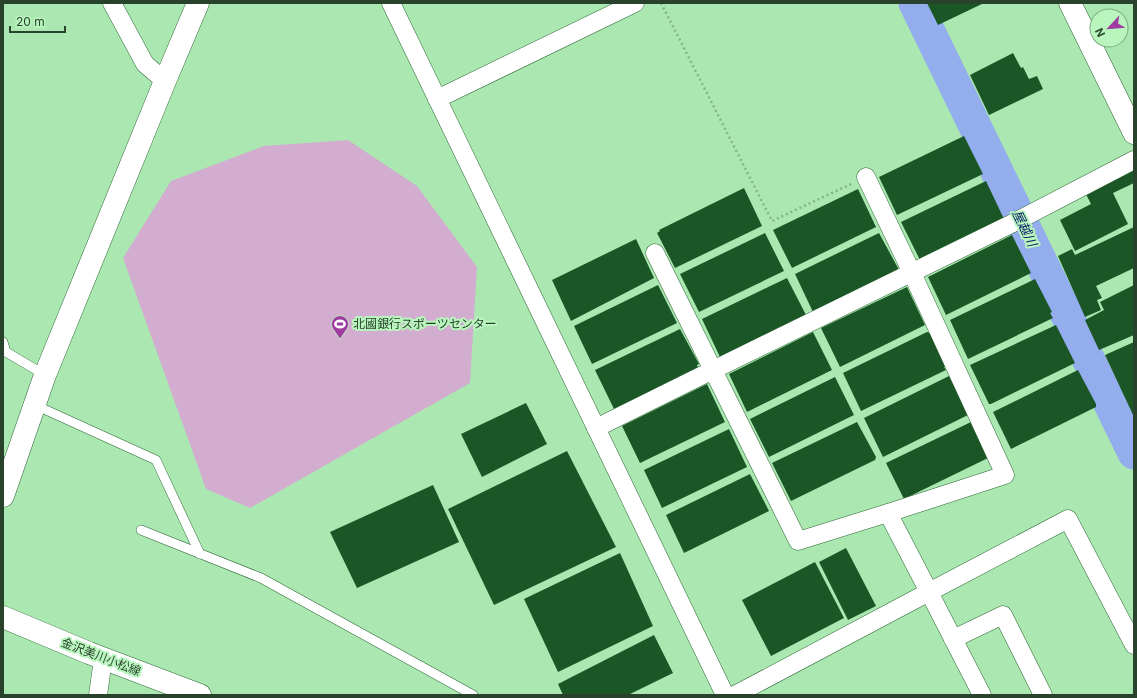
<svg xmlns="http://www.w3.org/2000/svg" width="1137" height="698" font-family="Inter,'Noto Sans JP',sans-serif">
	<style>
		.green { fill: #d2add0 }
		.lines { fill: none; stroke-linecap: round; stroke-linejoin: round }
		.river { stroke: #93aded; stroke-width: 33 }
		.building { fill: #1b5627 }
		.service-casing { stroke: #2d6736; stroke-width: 10 }
		.minor-casing { stroke: #2d6736; stroke-width: 19 }
		.tertiary-casing { stroke: #2d6736; stroke-width: 23 }
		.primary-casing { stroke: #2d6736; stroke-width: 23 }
		.path { stroke: #83b488; stroke-width: 2.5; stroke-dasharray: 2 3; stroke-linecap: butt }
		.service { stroke: #fff; stroke-width: 9 }
		.minor { stroke: #fff; stroke-width: 18 }
		.tertiary { stroke: #fff; stroke-width: 22 }
		.primary { stroke: #fff; stroke-width: 22 }
		.labels { text-anchor: middle; stroke-width: 4; stroke-linejoin: round; paint-order: stroke }
		.poi-label { font-size: 12px; fill: #29422c; stroke: #b8f6be; text-anchor: start }
		.street-label { font-size: 12px; fill: #29422c; stroke: #b8f6be }
		.water-label { font-size: 13px; font-style: italic; fill: #0f2068; stroke: #b8f6be }
	</style>
	<rect width="100%" height="100%" fill="#abe8b1"/>
	<path class="green" d="M 348,140 L 417,186 L 477,267 L 470,383 L 250,508 L 206,489 L 123,258 L 171,181 L 264,146 Z"/>
	<g class="lines">
		<path class="river" d="M 915,3 L 1134,453"/>
	</g>
	<g class="building">
		<path d="M 927,3 L 984,3 L 938,25 Z"/>
		<path d="M 1013,53 L 1021,68 L 1023,67 L 1029,79 L 1037,76 L 1043,89 L 989,115 L 970,75 Z"/>
		<path d="M 964,136 L 983,174 L 897,215 L 879,177 Z"/>
		<path d="M 1133,170 L 1134,183 L 1113,193 L 1128,224 L 1075,251 L 1060,220 L 1091,204 L 1086,194 Z"/>
		<path d="M 986,181 L 1004,219 L 920,260 L 901,222 Z"/>
		<path d="M 744,188 L 762,226 L 675,268 L 657,233 L 660,231 L 659,230 Z"/>
		<path d="M 858,189 L 876,227 L 792,268 L 773,230 Z"/>
		<path d="M 1134,227 L 1134,268 L 1096,286 L 1102,298 L 1097,300 L 1101,310 L 1085,317 L 1058,256 L 1072,249 L 1075,255 Z"/>
		<path d="M 765,233 L 784,271 L 699,312 L 680,274 Z"/>
		<path d="M 879,233 L 898,268 L 898,271 L 813,312 L 795,274 Z"/>
		<path d="M 1012,235 L 1031,273 L 946,315 L 928,277 Z"/>
		<path d="M 636,239 L 654,278 L 571,321 L 552,280 Z"/>
		<path d="M 787,278 L 806,315 L 720,357 L 702,319 Z"/>
		<path d="M 1035,279 L 1052,312 L 1050,313 L 1053,318 L 968,359 L 950,320 Z"/>
		<path d="M 658,285 L 677,323 L 592,364 L 574,326 Z"/>
		<path d="M 1134,285 L 1134,335 L 1099,350 L 1085,320 L 1104,310 L 1100,302 Z"/>
		<path d="M 907,287 L 925,325 L 840,367 L 821,328 Z"/>
		<path d="M 1056,325 L 1075,363 L 991,404 L 989,404 L 970,365 Z"/>
		<path d="M 680,329 L 699,364 L 697,365 L 698,368 L 614,409 L 595,370 Z"/>
		<path d="M 813,332 L 832,370 L 747,412 L 729,374 Z"/>
		<path d="M 927,332 L 930,333 L 947,366 L 944,367 L 946,370 L 861,411 L 843,373 Z"/>
		<path d="M 1134,342 L 1134,417 L 1105,355 Z"/>
		<path d="M 1078,370 L 1096,404 L 1096,407 L 1011,449 L 993,412 Z"/>
		<path d="M 949,376 L 968,415 L 883,457 L 864,418 Z"/>
		<path d="M 835,377 L 854,415 L 769,457 L 750,419 Z"/>
		<path d="M 707,384 L 725,422 L 640,463 L 622,426 Z"/>
		<path d="M 526,403 L 547,444 L 482,477 L 461,434 Z"/>
		<path d="M 857,422 L 876,457 L 875,460 L 791,501 L 772,463 Z"/>
		<path d="M 971,422 L 988,458 L 904,499 L 886,463 Z"/>
		<path d="M 729,429 L 747,467 L 662,508 L 644,470 Z"/>
		<path d="M 567,451 L 616,547 L 494,605 L 448,509 Z"/>
		<path d="M 750,474 L 769,511 L 684,553 L 666,515 Z"/>
		<path d="M 433,485 L 459,542 L 357,588 L 330,532 Z"/>
		<path d="M 846,548 L 876,606 L 848,620 L 819,562 Z"/>
		<path d="M 620,553 L 653,626 L 558,672 L 524,599 Z"/>
		<path d="M 815,562 L 844,618 L 771,656 L 742,600 Z"/>
		<path d="M 654,635 L 673,673 L 628,695 L 563,695 L 558,684 Z"/>
	</g>
	<g class="lines">
		<g class="service-casing">
			<g id="service">
				<path d="M 3,342 L 6,352 L 45,375"/>
				<path d="M 35,405 L 156,460 L 200,554"/>
				<path d="M 141,530 L 261,578 L 473,695"/>
			</g>
		</g>
		<g class="minor-casing">
			<g id="minor">
				<path d="M 112,3 L 145,64 L 165,81"/>
				<path d="M 391,3 L 725,695"/>
				<path d="M 437,99 L 635,3"/>
				<path d="M 1134,160 L 1011,224 L 713,370 L 798,541 L 888,513 L 929,592 L 1068,519 L 1134,645"/>
				<path d="M 866,177 L 912,273 L 1005,475 L 888,513"/>
				<path d="M 596,428 L 713,370 L 655,253"/>
				<path d="M 953,639 L 1003,615 L 1043,695"/>
				<path d="M 98,695 L 103,659"/>
				<path d="M 735,695 L 929,592 L 982,695"/>
			</g>
		</g>
		<g class="tertiary-casing">
			<g id="tertiary">
				<path d="M 1070,3 L 1134,133"/>
				<path d="M 3,496 L 45,375 L 165,81 L 198,3"/>
			</g>
		</g>
		<g class="primary-casing">
			<path id="primary" d="M 3,617 L 89,653 L 200,695"/>
		</g>
		<path class="path" d="M 661,3 L 772,221 L 851,184"/>
		<use href="#service" class="service"/>
		<use href="#minor" class="minor"/>
		<use href="#tertiary" class="tertiary"/>
		<use href="#primary" class="primary"/>
	</g>
	<defs>
		<g id="stadium-pin" transform="scale(0.9)"><path d="M0 17L-7.5 6A9.5 9.5 0 1 1 7.5 6Z" fill="#9f3ba1" stroke="#b8f6be"/><path d="M0-5a6.5 5 0 1 0 0 10a6.5 5 0 1 0 0-10ZM-3.5-1.8h7v3.6h-7Z" fill="#fff"/></g>
	</defs>
	<g fill-rule="evenodd">
		<use href="#stadium-pin" x="340" y="324"/>
	</g>
	<g class="labels">
		<g class="poi-label">
			<text x="353" y="328">北國銀行スポーツセンター</text>
		</g>
		<g class="street-label">
			<text transform="translate(101 657) rotate(21)" y="4">金沢美川小松線</text>
		</g>
		<g class="water-label">
			<text transform="translate(1025 228) rotate(64)" y="5">屋越川</text>
		</g>
	</g>
	<rect width="1137" height="698" fill="none" stroke="#29422c" stroke-width="8"/>
	<g transform="translate(1109 28) rotate(244)"><circle r="19" fill="#b8f6be" stroke="#7fae84"/>
	<path d="M0-3L7 15L0 10L-7 15Z" fill="#9f3ba1"/>
	<text y="-6" font-size="11" font-weight="bold" text-anchor="middle" fill="#29422c">N</text>
	</g>
	<path d="M10 26v6h55v-6" fill="none" stroke="#29422c" stroke-width="2"/>
	<text x="16" y="26" font-size="12" fill="#29422c" stroke="#b8f6be" stroke-width="3" paint-order="stroke">20 m</text>
</svg>
